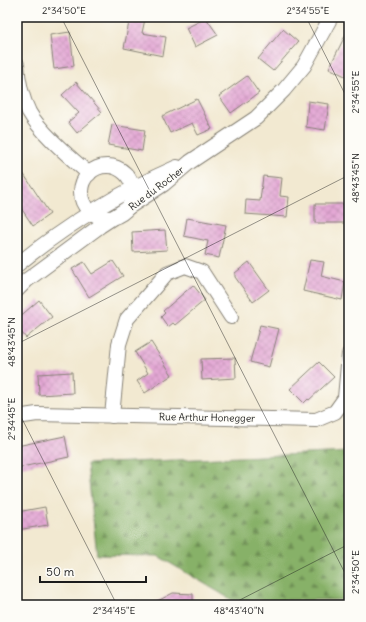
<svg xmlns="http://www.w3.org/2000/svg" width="366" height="622" font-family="Delius,sans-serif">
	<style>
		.forest { fill: url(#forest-firs); stroke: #526642 }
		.building { fill: url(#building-cross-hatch) }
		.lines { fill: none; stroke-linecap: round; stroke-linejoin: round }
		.minor-casing { stroke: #878276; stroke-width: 16 }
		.minor { stroke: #fff; stroke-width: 14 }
		.ticks { fill: none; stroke: #1c1c1c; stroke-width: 1; stroke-opacity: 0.45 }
		.labels { text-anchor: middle; stroke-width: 3; stroke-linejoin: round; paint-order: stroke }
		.street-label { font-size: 10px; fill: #1c1c1c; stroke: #fdfcf7 }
		.neatline { fill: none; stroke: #1c1c1c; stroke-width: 1.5 }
		.ticks-label { font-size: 10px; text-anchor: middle; fill: #1c1c1c }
	</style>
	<defs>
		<pattern id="forest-firs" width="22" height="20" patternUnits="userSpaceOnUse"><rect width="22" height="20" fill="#87b168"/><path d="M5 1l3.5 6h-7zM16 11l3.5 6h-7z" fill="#6e8f55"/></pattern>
		<pattern id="building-cross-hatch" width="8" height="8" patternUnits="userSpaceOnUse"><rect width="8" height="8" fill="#e3a7d4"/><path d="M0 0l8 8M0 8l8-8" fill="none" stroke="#c28fb5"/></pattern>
	</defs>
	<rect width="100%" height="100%" fill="#fdfcf7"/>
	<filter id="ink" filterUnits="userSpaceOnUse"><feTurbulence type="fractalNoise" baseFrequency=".025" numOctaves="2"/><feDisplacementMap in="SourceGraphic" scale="8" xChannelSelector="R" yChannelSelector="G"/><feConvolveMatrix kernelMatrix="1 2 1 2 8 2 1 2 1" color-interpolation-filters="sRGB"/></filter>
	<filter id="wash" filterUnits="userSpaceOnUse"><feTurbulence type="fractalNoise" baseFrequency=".012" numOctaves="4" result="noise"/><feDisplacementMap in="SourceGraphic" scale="16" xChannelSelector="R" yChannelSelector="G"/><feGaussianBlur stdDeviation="0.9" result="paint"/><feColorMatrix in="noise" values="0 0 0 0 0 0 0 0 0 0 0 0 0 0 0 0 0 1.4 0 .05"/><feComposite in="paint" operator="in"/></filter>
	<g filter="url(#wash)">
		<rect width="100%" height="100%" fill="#f2e9d1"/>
		<path class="forest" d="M 349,452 L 349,600 L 232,600 L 158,556 L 97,555 L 87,464 Z"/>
		<g id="blocks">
			<g class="building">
				<path d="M 130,17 L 145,19 L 142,33 L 166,37 L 163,56 L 124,48 Z"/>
				<path d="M 206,18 L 218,35 L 195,47 L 186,28 Z"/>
				<path d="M 349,28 L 349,78 L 329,68 Z"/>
				<path d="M 283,29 L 298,42 L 273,71 L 258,59 Z"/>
				<path d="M 70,32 L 74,66 L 54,69 L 50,35 Z"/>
				<path d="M 247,76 L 259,93 L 231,113 L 219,96 Z"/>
				<path d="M 76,82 L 102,112 L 77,133 L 68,122 L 79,113 L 62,95 Z"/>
				<path d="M 197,99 L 212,129 L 198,135 L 192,123 L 170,133 L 162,116 Z"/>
				<path d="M 308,101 L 329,104 L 325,130 L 306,127 Z"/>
				<path d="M 112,125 L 145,130 L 142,151 L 108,145 Z"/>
				<path d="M 17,164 L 50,214 L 33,226 L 17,202 Z"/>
				<path d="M 263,176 L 282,178 L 280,196 L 289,197 L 287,217 L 245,214 L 246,200 L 260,201 Z"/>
				<rect x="315" y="204" width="34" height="19"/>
				<path d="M 187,218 L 226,225 L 219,258 L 205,255 L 208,241 L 184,236 Z"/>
				<path d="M 165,230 L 167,250 L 133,252 L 132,232 Z"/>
				<path d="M 310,260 L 324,262 L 321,276 L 345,282 L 342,300 L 303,291 Z"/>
				<path d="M 113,261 L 123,276 L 89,297 L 72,269 L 84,262 L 92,274 Z"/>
				<path d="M 249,262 L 269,290 L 253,302 L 235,277 L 235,273 Z"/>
				<path d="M 193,285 L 205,300 L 175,325 L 173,323 L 168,327 L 161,317 L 165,313 L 163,311 Z"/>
				<path d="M 39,300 L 52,317 L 26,338 L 17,327 L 17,319 Z"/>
				<path d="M 260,325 L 279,329 L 269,367 L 250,362 Z"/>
				<path d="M 151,342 L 172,375 L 145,393 L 137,381 L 148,373 L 135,352 Z"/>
				<path d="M 235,358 L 236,378 L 202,380 L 201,359 Z"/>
				<path d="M 319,362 L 334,377 L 309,400 L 308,399 L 304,403 L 290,389 Z"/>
				<path d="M 72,372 L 73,393 L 39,395 L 38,374 Z"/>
				<path d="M 65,436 L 69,457 L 17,468 L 17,446 Z"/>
				<path d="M 45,507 L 48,525 L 17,530 L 17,512 Z"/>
				<path d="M 173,593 L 193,594 L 193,605 L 150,605 Z"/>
			</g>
		</g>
	</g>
	<g filter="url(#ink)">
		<use href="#blocks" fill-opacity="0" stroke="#878276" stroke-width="1"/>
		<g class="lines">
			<g class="minor-casing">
				<g id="minor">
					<path d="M 17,64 C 18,79 22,98 29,112 C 40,132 71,158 89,174"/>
					<circle cx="107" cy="192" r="26"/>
					<path d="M 17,265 C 65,226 120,192 177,167"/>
					<path d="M 17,290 L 27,280 L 100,226 L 164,184 L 190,162 L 256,118 L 284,90 L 304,66 L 331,17"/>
					<path d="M 112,416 L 119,344 L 127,319 L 167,273 L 185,266 L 202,272 L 231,317"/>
					<path d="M 17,417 L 37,414 L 316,420 L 335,412 L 345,398 L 349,354"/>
				</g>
			</g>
			<use href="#minor" class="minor"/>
		</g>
	</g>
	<path class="ticks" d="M 61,17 L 349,581M 306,17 L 349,102M 17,344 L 349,175M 17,409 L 117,605M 230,605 L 349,544"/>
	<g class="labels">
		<g class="street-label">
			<text transform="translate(156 188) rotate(-37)" y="4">Rue du Rocher</text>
			<text transform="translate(207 417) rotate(1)" y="4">Rue Arthur Honegger</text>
		</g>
	</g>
	<rect width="366" height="622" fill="none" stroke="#fdfcf7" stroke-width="44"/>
	<path d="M40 576v6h106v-6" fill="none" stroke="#1c1c1c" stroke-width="2"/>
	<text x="46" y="576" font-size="12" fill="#1c1c1c" stroke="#fdfcf7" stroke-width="3" paint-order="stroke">50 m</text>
	<rect x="22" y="22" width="322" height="578" class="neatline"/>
	<g class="ticks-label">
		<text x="64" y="14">2°34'50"E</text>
		<text x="308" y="14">2°34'55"E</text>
		<text transform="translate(355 92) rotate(-90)" y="4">2°34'55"E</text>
		<text transform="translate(355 178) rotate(-90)" y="4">48°43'45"N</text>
		<text transform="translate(11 342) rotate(-90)" y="4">48°43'45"N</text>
		<text transform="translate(11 419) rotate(-90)" y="4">2°34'45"E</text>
		<text transform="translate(355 572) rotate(-90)" y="4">2°34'50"E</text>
		<text x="114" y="614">2°34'45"E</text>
		<text x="239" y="614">48°43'40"N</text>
	</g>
</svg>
